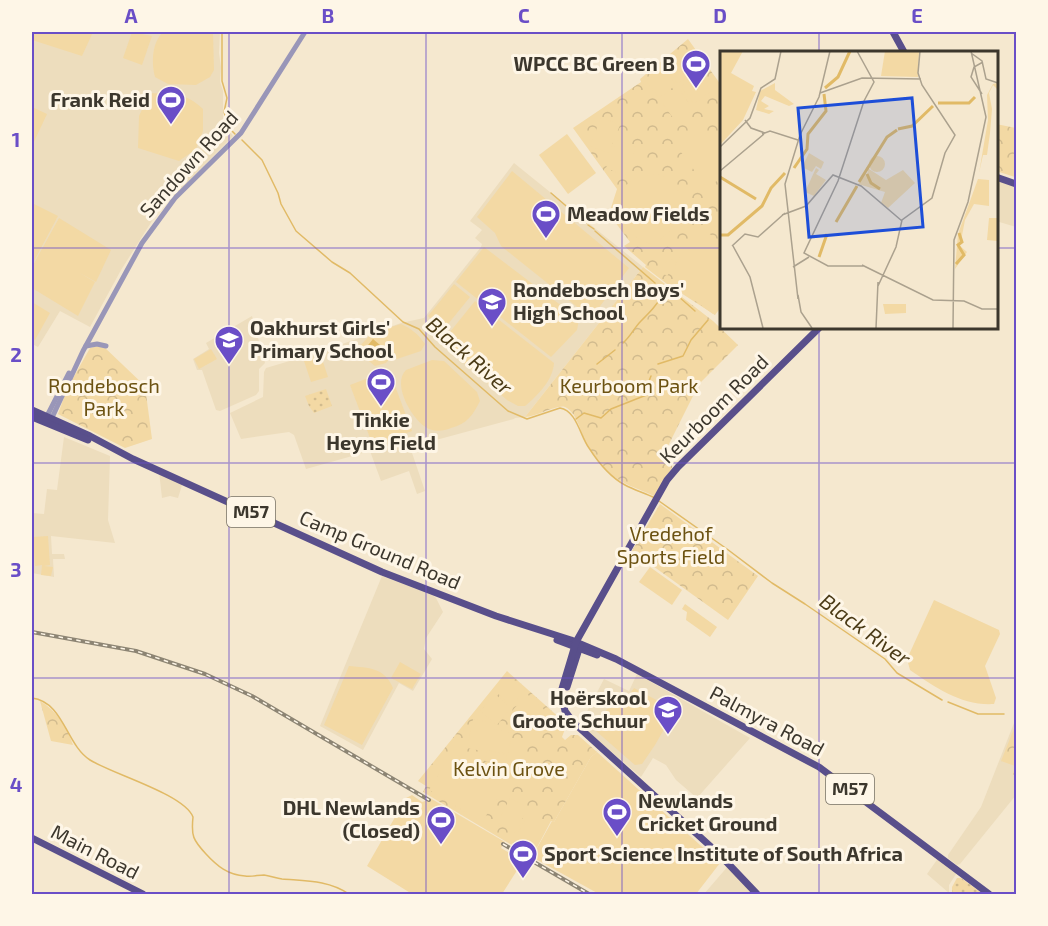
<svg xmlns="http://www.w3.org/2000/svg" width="1048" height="926" font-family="'Exo 2',sans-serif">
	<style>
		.built { fill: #edddbd }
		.grass { fill: url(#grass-dots) }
		.park { fill: url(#park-crowns) }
		.garden { fill: #f3d9a4 }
		.water { fill: url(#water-ripples) }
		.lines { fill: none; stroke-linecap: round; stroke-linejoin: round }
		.stream { stroke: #e1ba66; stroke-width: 1.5 }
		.minor { stroke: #9996b8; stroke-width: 5 }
		.major { stroke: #594f8b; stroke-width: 7 }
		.rail-casing { stroke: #8d8574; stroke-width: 4 }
		.rail { stroke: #fef6e7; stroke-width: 1.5; stroke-dasharray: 4.5; stroke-linecap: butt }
		.grid { fill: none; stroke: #6a4ec7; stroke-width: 1.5; stroke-opacity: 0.55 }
		.labels { text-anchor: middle; stroke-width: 6; stroke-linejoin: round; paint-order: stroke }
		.shield { fill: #fef6e7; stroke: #767065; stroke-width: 1.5 }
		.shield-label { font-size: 18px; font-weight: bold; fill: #3c372d }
		.poi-label { font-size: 20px; font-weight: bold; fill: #3c372d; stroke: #fef6e7; text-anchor: start }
		.street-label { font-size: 20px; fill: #3c372d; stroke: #fef6e7 }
		.park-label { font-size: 20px; fill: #6c5211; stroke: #fef6e7 }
		.water-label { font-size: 21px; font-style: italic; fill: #4b3b16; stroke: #fef6e7 }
		.inset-river { fill: none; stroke: #e1ba66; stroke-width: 3 }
		.inset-road { fill: none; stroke: #aba18e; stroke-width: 1.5 }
		.view { fill: #1d4ed8; fill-opacity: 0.15; stroke: #1d4ed8; stroke-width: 3 }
		.inset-edge { fill: none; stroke: #3c372d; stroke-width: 3 }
		.neatline { fill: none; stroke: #6a4ec7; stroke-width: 2 }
		.grid-label { font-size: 20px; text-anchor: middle; font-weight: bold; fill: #6a4ec7 }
	</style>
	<defs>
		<pattern id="grass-dots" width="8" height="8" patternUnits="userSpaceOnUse" patternTransform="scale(1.5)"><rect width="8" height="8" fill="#f3d9a4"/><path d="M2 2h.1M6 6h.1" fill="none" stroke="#d1bb8e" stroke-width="1.8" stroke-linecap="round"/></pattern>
		<pattern id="park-crowns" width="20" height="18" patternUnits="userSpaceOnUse" patternTransform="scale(1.5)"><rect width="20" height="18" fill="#f3d9a4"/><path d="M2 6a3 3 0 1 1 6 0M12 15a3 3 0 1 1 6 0" fill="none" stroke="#d1bb8e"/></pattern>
		<pattern id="water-ripples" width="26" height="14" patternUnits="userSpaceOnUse" patternTransform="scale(1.5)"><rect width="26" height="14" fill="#e1ba66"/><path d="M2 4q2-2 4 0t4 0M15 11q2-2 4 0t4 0" fill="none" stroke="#b89854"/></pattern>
	</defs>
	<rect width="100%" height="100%" fill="#f5e8cf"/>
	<g class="built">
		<path d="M 32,32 L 220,32 L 219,53 L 221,67 L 220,82 L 223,91 L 223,123 L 233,136 L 157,213 L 121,270 L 90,327 L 60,311 L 38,347 L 32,344 Z"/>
		<path d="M 514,163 L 643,267 L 525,417 L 515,418 L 514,419 L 410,447 L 425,491 L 417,494 L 409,471 L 381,481 L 370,451 L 306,469 L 294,435 L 289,432 L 241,439 L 230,413 L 263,397 L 264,372 L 266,368 L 320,352 L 401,323 L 424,318 L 481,247 L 482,244 L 475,238 L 482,230 L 470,221 Z"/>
		<path d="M 996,177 L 1016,184 L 1016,227 L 996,221 Z"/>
		<path d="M 252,316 L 265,363 L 259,369 L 259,391 L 256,395 L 220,411 L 216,410 L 202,370 L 197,370 L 193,359 L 209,349 L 206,343 Z"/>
		<path d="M 64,437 L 110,456 L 108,520 L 115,543 L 51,536 L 52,554 L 64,554 L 65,559 L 53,559 L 54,577 L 32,573 L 32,513 L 44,514 L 47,489 L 57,490 Z"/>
		<path d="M 159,471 L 183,482 L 178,498 L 170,496 L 162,498 Z"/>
		<path d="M 382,576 L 432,595 L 436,598 L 443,612 L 426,638 L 424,649 L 432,659 L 413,691 L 399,683 L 363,750 L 320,726 Z"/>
		<path d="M 637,674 L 750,738 L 697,798 L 676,780 L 666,765 L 653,758 L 641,777 L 580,725 L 604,679 L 629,691 Z"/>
		<path d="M 1014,723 L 1016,723 L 1016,795 L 960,864 L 957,865 L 948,858 L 948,855 L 981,807 Z"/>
		<path d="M 939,857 L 958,871 L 949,885 L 949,893 L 927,874 Z"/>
		<path d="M 729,865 L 757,894 L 704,894 Z"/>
	</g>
	<g class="grass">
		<path d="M 326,389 L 332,406 L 314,413 L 309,406 L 305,396 Z"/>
		<path d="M 957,878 L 961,878 L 983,894 L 952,894 L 952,887 Z"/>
	</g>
	<g class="park">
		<path d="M 688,39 L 721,85 L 721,307 L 715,315 L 667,284 L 645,267 L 646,265 L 624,246 L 630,242 L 609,214 L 617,189 L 573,128 L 641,82 L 640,79 Z"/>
		<path d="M 996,124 L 1016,128 L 1015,177 L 996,171 Z"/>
		<path d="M 643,267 L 713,321 L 738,345 L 699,384 L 667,448 L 667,457 L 664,459 L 669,466 L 672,465 L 672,468 L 654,496 C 638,488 622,485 609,472 C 605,468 591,451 588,447 C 581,435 578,413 565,407 C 557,404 536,417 525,417 Z"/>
		<path d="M 102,345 L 145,386 L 152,439 L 125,448 L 58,414 L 67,389 L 90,348 Z"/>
		<path d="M 660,504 L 758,576 L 728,620 L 632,551 Z"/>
		<path d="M 507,671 L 562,720 L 565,729 L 562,737 L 565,740 L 571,735 L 578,735 L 597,752 L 591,757 L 554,822 L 551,821 L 532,857 L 423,792 L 426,786 L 418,781 Z"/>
		<path d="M 40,701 C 56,710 67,727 73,745 L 51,741 Z"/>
		<path d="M 1015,726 L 1016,726 L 1016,777 L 1013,774 L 1015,766 L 1001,761 Z"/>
	</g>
	<g class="garden">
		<path d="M 32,32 L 93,32 L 82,56 L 32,40 Z"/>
		<path d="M 132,32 L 152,36 L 142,65 L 123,58 Z"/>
		<path d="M 163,32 L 213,32 L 214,70 L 210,77 L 196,85 L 168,84 L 155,77 C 151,62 152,43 163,32 Z"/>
		<path d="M 682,53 L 695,71 L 678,84 L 665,66 Z"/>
		<path d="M 663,68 L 676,85 L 659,98 L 646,81 Z"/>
		<path d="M 698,74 L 711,91 L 694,104 L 681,87 Z"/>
		<path d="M 679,89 L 691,106 L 673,118 L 661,101 Z"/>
		<path d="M 150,93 C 173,94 185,92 203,109 L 203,131 L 196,149 L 179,161 L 138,148 L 139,116 Z"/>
		<path d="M 32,107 L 47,114 L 32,146 Z"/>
		<path d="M 601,117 L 620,125 L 609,153 L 590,146 Z"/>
		<path d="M 703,130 L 721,155 L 721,178 L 707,188 L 678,148 Z"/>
		<path d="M 567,134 L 596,173 L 568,194 L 539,155 Z"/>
		<path d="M 617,140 L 636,147 L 625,176 L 606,168 Z"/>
		<path d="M 512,171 L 629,268 L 591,318 L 501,246 L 495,233 L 477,217 Z"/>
		<path d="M 658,174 C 667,176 672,183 677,189 C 698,215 674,229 655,243 L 651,244 C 641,240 629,234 623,225 C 612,208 620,183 639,177 C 645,175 652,175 658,174 Z"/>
		<path d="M 32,203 L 58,216 L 32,265 Z"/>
		<path d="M 59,218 L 111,250 L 96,282 L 78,272 L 95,282 L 78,316 L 32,288 L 32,267 Z"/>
		<path d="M 704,230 L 721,242 L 721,303 L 713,314 L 672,284 L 676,264 L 667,276 L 660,271 L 669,258 L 677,263 L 684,248 Z"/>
		<path d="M 484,247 L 579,319 L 577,330 L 551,357 L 456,282 Z"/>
		<path d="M 454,284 L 470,297 L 444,329 L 447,332 L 441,339 L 426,326 L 431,319 L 428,316 Z"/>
		<path d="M 475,301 L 554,363 C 553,380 538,395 525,406 L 518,406 L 507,400 L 441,343 Z"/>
		<path d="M 32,302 L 50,313 L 35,340 L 32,338 Z"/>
		<path d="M 401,324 C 412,329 418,334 425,344 L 421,351 L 397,359 L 393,355 L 386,363 L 375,366 L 359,353 L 361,350 L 358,348 L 371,334 L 373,336 L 379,335 L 382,330 L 384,332 L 388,328 Z"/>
		<path d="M 211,349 L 217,359 L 199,369 L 194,359 Z"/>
		<path d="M 321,356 L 328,377 L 311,382 L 304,361 Z"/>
		<path d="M 432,360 L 444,361 L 477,392 L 480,401 C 473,415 467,424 451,428 C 444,431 436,432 429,429 C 413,422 391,384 406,370 Z"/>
		<path d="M 389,370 L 412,431 L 373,446 L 350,385 Z"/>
		<path d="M 48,536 L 50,565 L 44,566 L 53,567 L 51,576 L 41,575 L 42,565 L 35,566 L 33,537 Z"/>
		<path d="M 650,567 L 682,590 L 672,605 L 639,582 Z"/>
		<path d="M 934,600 L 999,630 L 1000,634 L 985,666 L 996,698 L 994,704 C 962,706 936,688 910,670 L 907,659 Z"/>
		<path d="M 685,604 L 717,627 L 710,637 L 686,620 L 687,612 L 682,609 Z"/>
		<path d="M 400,662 L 421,674 L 412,689 L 391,678 Z"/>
		<path d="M 349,666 C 369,668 384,667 393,688 L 362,745 L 324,725 Z"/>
		<path d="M 510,676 L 525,690 L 511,706 L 495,691 Z"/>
		<path d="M 634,688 L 675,710 L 655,745 L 642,764 L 635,765 L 596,731 L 607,709 L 622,705 Z"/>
		<path d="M 495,694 L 511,708 L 497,725 L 480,711 Z"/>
		<path d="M 527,694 L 550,715 L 535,731 L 512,711 Z"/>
		<path d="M 473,719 L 492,723 L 492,729 L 512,733 L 508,754 L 487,750 L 507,755 L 505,765 L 485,761 L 487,752 L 467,748 Z"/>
		<path d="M 597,752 L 720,863 L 696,894 L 599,894 L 532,857 L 552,821 L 554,822 L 591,757 Z"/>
		<path d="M 450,755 L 504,788 L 482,822 L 429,790 Z"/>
		<path d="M 412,795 L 422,802 L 428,800 L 430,798 L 505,842 L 501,848 L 523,861 L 502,894 L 412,894 L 367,866 L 406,798 Z"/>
		<path d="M 510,798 L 528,808 L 515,833 L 497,823 Z"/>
		<path d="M 526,818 L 544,827 L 535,844 L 517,835 Z"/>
	</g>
	<path class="water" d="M 373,339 L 387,351 L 378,361 L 364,350 Z"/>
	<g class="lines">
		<g class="stream">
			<path d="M 222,32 L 222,81 L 227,98 L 224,112 L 229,128 L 235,134"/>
			<path d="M 242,140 L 262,160 L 278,193 L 281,204 L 296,231 L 332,262 L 350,273 L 403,322 L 419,329 L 435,347 L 508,411 L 527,419 L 560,408 C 577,411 580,436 589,448 C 598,462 610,477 625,485 C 634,490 645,493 655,498"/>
			<path d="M 551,193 L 586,223"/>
			<path d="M 588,225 L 594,229"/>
			<path d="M 595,231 L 655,283"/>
			<path d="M 667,294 L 678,296 L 695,311"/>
			<path d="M 623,343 C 631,336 634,328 641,321 C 650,312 657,305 663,294"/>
			<path d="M 597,364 L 615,350"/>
			<path d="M 658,364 L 683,356 L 691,340 L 708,320"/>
			<path d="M 576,419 L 584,413 L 601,418 L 611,409 L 654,392 L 654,387 L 649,381 L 651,376"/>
			<path d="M 659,501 L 727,549 L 772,583 L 805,604 L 885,659 L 897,673 L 942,700"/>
			<path d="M 32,698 C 64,702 66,745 90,760 C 112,774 184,794 193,817 C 191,836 193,840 206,854 C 217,866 228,875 245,876 C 252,877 258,875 264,875 C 270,876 276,878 282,879 C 306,881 328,880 349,894"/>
			<path d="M 948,702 L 978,714 L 1004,714"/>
		</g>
		<g class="minor">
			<path d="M 86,346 L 97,344 L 106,346"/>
			<path d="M 46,418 L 69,373"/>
			<path d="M 50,422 L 83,351 L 142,243 L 175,198 L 241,133 L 305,32"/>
		</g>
		<g class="major">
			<path d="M 893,32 L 904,52"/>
			<path d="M 996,177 L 1016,184"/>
			<path d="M 32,410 L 90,436 L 133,459 L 382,572 L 496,616 L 571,640 L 616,659 L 819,767 L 989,894"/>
			<path d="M 32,417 L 88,440"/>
			<path d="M 557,640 L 597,655"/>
			<path d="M 567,687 L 580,646"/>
			<path d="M 32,838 L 143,894"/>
			<path d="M 757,894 L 719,854 L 574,723 L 565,711 L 561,692 L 576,642 L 667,480 L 678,467 L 820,327"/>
		</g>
		<g class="rail-casing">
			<g id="rail">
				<path d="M 32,632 L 136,651 L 205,674 L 252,696 L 429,800"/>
				<path d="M 503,844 L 589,894"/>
			</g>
		</g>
		<use href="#rail" class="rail"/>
	</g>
	<path class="grid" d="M 229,32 L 229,894M 426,32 L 426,894M 622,32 L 622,894M 819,32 L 819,52M 32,248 L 721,248M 996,248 L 1016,248M 819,327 L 819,894M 32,463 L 1016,463M 32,678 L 1016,678"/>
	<defs>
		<g id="stadium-pin" transform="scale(1.5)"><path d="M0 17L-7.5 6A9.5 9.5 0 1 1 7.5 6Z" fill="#6a4ec7" stroke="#fef6e7"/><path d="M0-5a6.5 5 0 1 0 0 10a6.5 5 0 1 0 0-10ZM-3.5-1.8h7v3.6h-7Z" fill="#fff"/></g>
		<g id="school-pin" transform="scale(1.5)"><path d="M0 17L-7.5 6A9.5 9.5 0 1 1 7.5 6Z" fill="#6a4ec7" stroke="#fef6e7"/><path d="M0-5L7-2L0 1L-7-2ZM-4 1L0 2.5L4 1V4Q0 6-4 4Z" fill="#fff"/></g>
	</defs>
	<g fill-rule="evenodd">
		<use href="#stadium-pin" x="696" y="64"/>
		<use href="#stadium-pin" x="171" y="100"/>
		<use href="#stadium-pin" x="546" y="214"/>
		<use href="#school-pin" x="492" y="302"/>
		<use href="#school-pin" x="229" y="340"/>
		<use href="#stadium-pin" x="381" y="382"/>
		<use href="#school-pin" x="668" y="710"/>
		<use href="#stadium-pin" x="617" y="812"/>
		<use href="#stadium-pin" x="441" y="820"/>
		<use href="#stadium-pin" x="523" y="854"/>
	</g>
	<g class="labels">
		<g class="shield">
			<rect x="227" y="497" width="48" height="30" rx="4.5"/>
			<rect x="826" y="774" width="48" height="30" rx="4.5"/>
		</g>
		<g class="shield-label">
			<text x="251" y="518">M57</text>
			<text x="850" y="795">M57</text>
		</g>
		<g class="poi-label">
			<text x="675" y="71" text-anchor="end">WPCC BC Green B</text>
			<text x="150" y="107" text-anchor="end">Frank Reid</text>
			<text x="567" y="221">Meadow Fields</text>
			<text x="513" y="297">Rondebosch Boys'<tspan x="513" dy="23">High School</tspan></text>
			<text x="250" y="335">Oakhurst Girls'<tspan x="250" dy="23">Primary School</tspan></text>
			<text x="381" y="427" text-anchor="middle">Tinkie<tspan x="381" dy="23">Heyns Field</tspan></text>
			<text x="647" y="705" text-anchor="end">Hoërskool<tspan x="647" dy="23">Groote Schuur</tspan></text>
			<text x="638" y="808">Newlands<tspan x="638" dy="23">Cricket Ground</tspan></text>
			<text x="420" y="815" text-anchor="end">DHL Newlands<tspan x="420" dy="23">(Closed)</tspan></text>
			<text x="544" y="861">Sport Science Institute of South Africa</text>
		</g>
		<g class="street-label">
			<text transform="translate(189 164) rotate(-48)" y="7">Sandown Road</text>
			<text transform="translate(714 409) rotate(-45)" y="7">Keurboom Road</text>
			<text transform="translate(380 550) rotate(23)" y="7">Camp Ground Road</text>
			<text transform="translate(767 721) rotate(28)" y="7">Palmyra Road</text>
			<text transform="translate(95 852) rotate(27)" y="7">Main Road</text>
		</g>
		<g class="park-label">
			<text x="104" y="393">Rondebosch<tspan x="104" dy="23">Park</tspan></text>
			<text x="629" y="393">Keurboom Park</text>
			<text x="671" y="541">Vredehof<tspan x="671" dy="23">Sports Field</tspan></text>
			<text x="509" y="776">Kelvin Grove</text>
		</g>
		<g class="water-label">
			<text transform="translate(469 356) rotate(41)" y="7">Black River</text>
			<text transform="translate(865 630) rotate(36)" y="7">Black River</text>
		</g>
	</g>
	<g transform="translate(720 51)">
		<rect width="278" height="278" fill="#f5e8cf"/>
		<path d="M 165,0 L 199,0 L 198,26 L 161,25 ZM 277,32 L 277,38 L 273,34 L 269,42 L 272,58 L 270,82 L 267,104 L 263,104 L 259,122 L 268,69 L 267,44 L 273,33 ZM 258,128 L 269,129 L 269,155 L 254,153 L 245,169 L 240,195 L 247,201 L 235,218 L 238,183 Z" fill="#f3d9a4"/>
		<path d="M 55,32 L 55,39 L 74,53 L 69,55 L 45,45 L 41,50 L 49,55 L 44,58 L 54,60 L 49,63 L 36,59 L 40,40 Z" fill="#f3d9a4"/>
		<path d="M 0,0 L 23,0 L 11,22 L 34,35 L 32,40 L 36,41 L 23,69 L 0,94 ZM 146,116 L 166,129 L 183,119 L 195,132 L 168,157 L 161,152 L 165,141 L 138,133 L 148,121 ZM 269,167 L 277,167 L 277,190 L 267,189 Z" fill="#f3d9a4"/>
		<path d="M 89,102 L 104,111 L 101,118 L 96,115 L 92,121 L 82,116 ZM149 113a8 8 0 1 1 16 0a8 8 0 1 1-16 0ZM 96,117 L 99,119 L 96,123 L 106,129 L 94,145 L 85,141 ZM 163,253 L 186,253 L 186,262 L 165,263 Z" fill="#f3d9a4"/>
		<path class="inset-river" d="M 105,37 L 118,26 L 130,0M 218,52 L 249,52 L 255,46M 178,78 L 192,75 L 213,55M 74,117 L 87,98 L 88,83 L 106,60 L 104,43M 147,123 L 151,132 L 160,138M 0,126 L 36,148M 139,131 L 167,86 L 177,79M 116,171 L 137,135M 0,184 L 8,184 L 42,155 L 51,137 L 65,122M 99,206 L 107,183M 236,213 L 244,204 L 238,194 L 242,191 L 239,182"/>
		<path class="inset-road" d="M 137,0 L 154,31 L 144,50 L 118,130 L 84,202 L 108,215 L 143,215M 251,2 L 262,10 L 266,28 L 278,32M 100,42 L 142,27 L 201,28M 262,43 L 251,26 L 254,16 L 263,11M 25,69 L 31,77 L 45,82M 42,83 L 50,80 L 78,89M 0,96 L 30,67 L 41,37 L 55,28 L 61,0M 0,120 L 44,83M 62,164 L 86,155 L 113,124 L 141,135 L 182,170M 12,195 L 25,183 L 38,186 L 65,162M 13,195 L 30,226 L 43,277M 142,214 L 213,249 L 244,250 L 262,258 L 278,258M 73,216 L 89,206M 158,235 L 176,196 L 182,169 L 212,147 L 225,102 L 235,84 L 202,34 L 198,22 L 200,0M 78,244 L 81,261 L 92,277M 78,248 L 65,133 L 80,84 L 99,46 L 110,0M 156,277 L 158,231M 233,277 L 234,189 L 248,151 L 266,66 L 251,0"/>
		<path class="view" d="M 192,47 L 203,176 L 89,186 L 78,57 Z"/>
		<rect width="278" height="278" class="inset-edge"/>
	</g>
	<rect width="1048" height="926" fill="none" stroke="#fef6e7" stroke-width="66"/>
	<rect x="33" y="33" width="982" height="860" class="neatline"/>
	<g class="grid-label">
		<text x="131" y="23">A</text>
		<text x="328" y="23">B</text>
		<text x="524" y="23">C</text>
		<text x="720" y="23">D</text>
		<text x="917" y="23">E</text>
		<text x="16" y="147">1</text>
		<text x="16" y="362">2</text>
		<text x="16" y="577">3</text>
		<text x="16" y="792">4</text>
	</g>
</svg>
